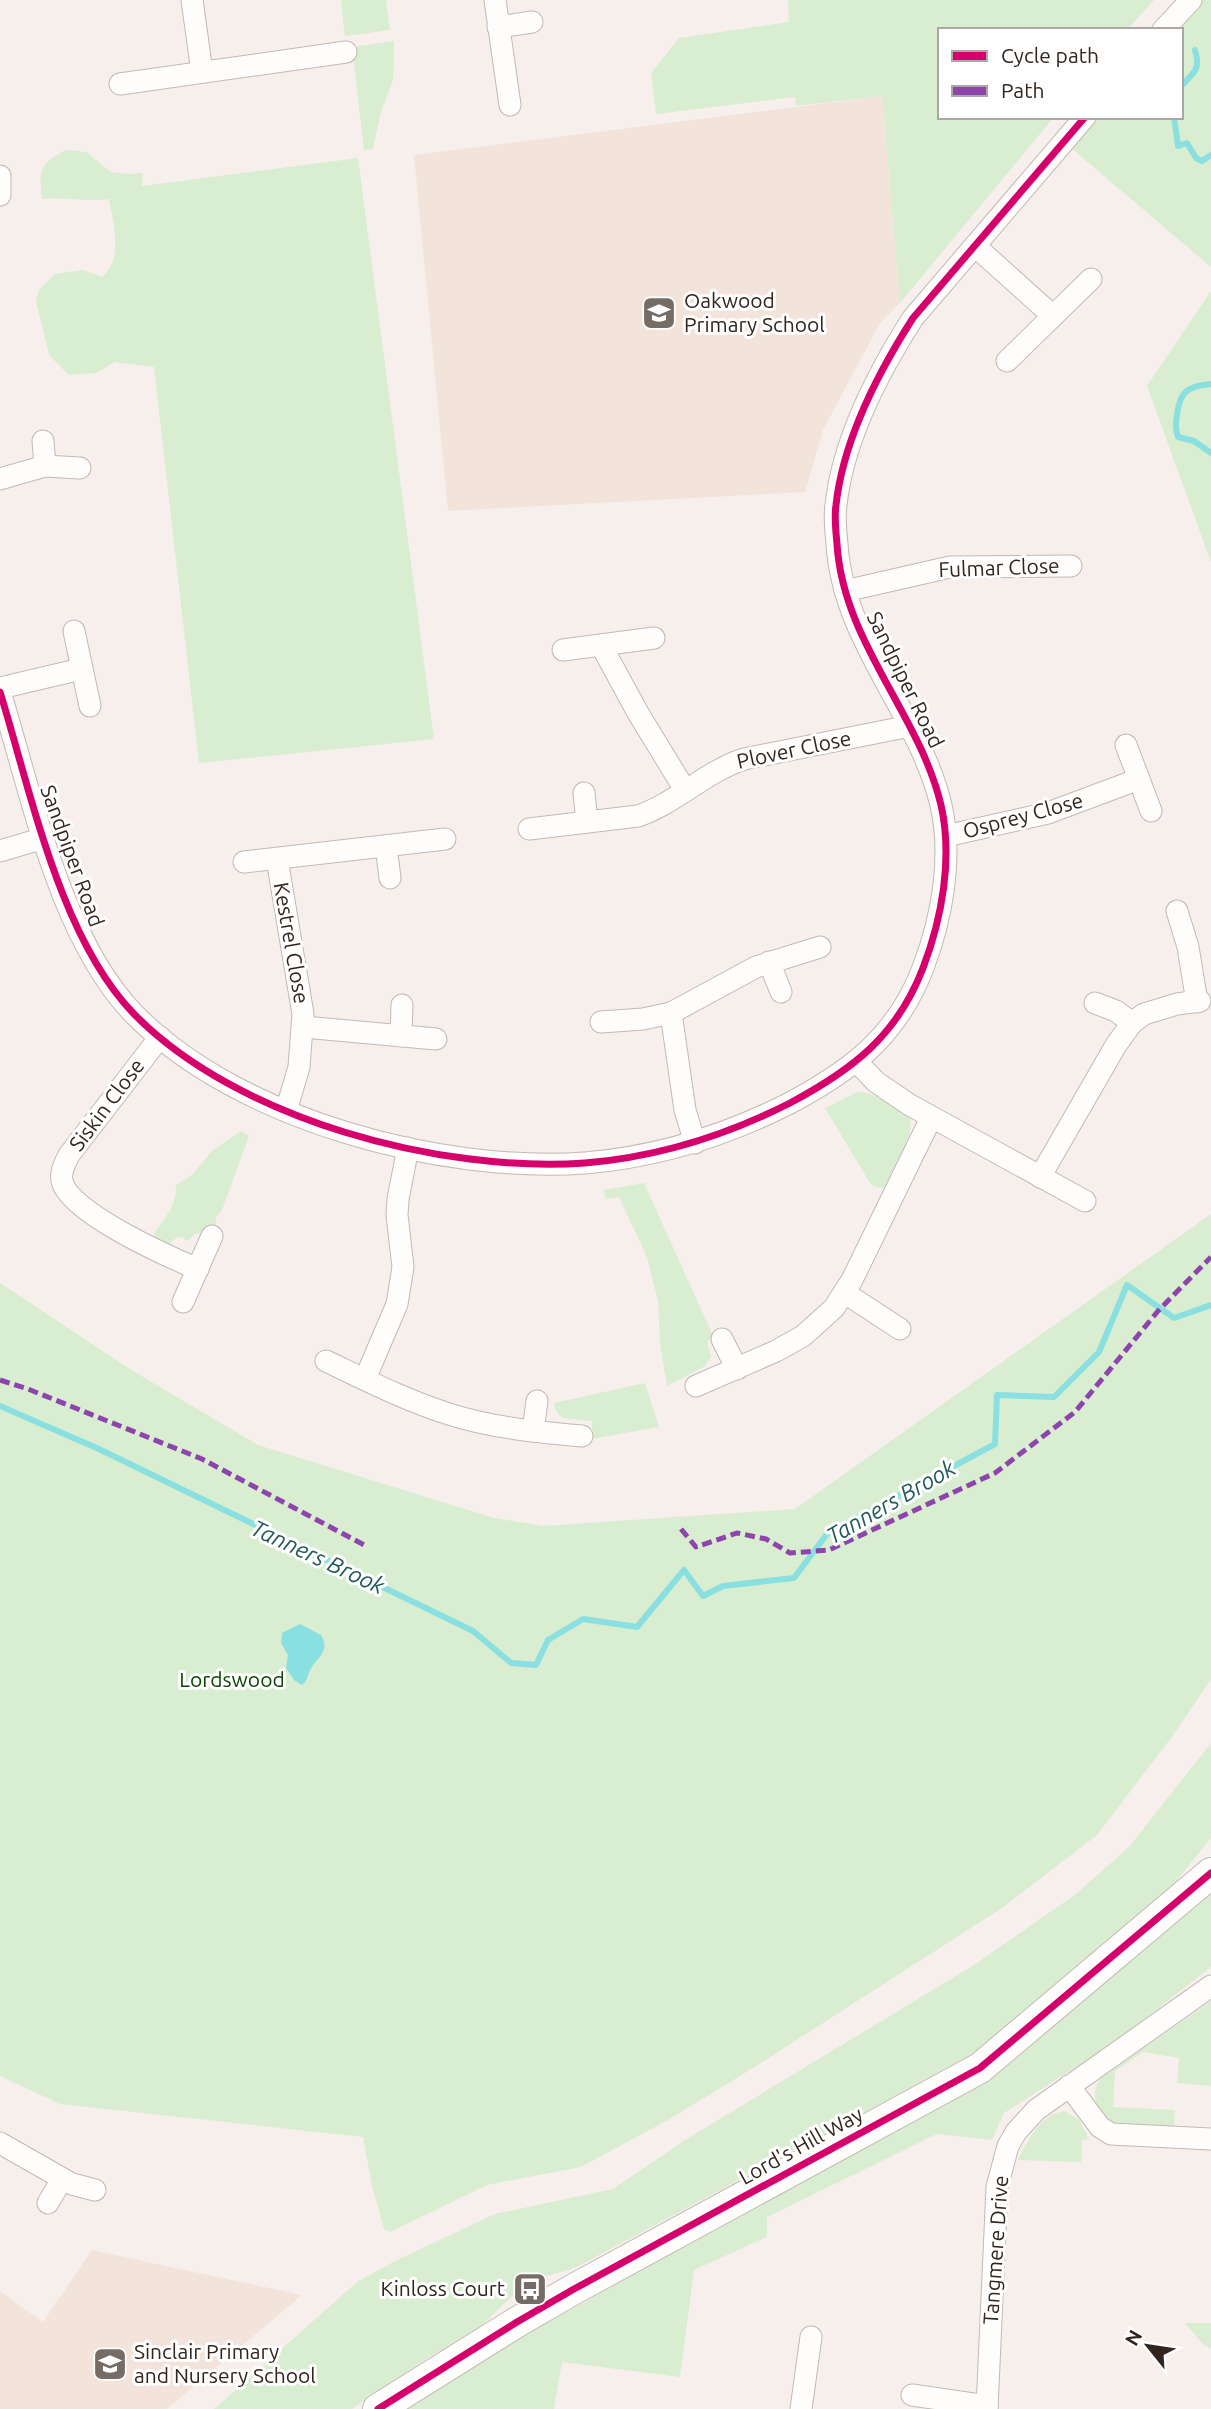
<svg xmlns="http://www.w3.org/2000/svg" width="1211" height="2409" font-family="Ubuntu,sans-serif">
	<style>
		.education { fill: #f3e4db }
		.green { fill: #d9edd0 }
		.water { fill: #8ae0e1 }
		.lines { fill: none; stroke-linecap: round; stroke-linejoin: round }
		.stream { stroke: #8ae0e1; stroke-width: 6 }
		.street-casing { stroke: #c2b9b4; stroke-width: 23 }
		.secondary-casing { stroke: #c2b9b4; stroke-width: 32 }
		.street { stroke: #fefdfc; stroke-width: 21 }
		.secondary { stroke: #fefdfc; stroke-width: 30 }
		.quiet { stroke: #8e44ad; stroke-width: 5; stroke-dasharray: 10 5; stroke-linecap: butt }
		.cycleway-casing { stroke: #fefefe; stroke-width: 11 }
		.cycleway { stroke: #d6006c; stroke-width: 7 }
		.labels { text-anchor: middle; stroke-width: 6; stroke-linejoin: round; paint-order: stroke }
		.poi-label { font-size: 21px; fill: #31251e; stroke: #fefefe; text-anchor: start }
		.street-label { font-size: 21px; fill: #31251e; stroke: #fefefe }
		.park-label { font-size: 21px; fill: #0a4600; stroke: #fefefe }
		.water-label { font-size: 23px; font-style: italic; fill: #235959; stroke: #fefefe }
	</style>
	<rect width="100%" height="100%" fill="#f7efec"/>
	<g class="education">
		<path d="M 882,96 L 900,303 L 880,323 L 823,430 L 805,492 L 448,511 L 414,155 Z"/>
		<path d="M 92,2250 L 302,2295 L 167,2409 L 0,2409 L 0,2291 L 43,2322 Z"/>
	</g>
	<g class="green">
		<path d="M 341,0 L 386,0 L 390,30 L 345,36 Z"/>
		<path d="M 788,0 L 1154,0 L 1127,30 L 940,30 L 940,117 L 1054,117 L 900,303 L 882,96 L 796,106 L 795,97 L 656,114 L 651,73 L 679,38 L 789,22 Z"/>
		<path d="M 1194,0 L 1211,0 L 1211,267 L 1070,147 L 1095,117 L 1181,117 L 1181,30 L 1167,30 Z"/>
		<path d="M 394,41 L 393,80 L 381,112 L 373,149 L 364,150 L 352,47 Z"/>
		<path d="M 67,150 L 86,152 L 111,172 L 127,174 L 143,173 L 142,186 L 358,158 L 434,739 L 199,763 L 154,367 L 115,362 L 96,373 L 69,375 L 49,355 L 36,301 L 39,290 L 55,274 L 83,270 L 102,277 C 124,260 113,222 109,199 C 85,202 65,197 42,199 C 39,170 39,163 67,150 Z"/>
		<path d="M 1211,291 L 1211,562 L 1147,386 Z"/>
		<path d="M 857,1092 C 872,1093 881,1098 893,1106 C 900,1110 908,1113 910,1120 C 915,1135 891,1173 884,1188 L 876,1187 L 870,1183 L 825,1108 Z"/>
		<path d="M 241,1131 L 249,1136 L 222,1210 L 216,1218 L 216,1228 L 195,1234 L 187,1241 L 182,1237 L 176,1238 L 168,1245 L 158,1242 L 154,1234 C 165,1217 177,1206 176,1185 L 192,1175 L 212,1151 Z"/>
		<path d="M 644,1183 L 714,1338 L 707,1341 L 711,1356 L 705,1366 L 667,1386 L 660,1343 L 658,1301 L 647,1257 L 619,1197 L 606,1199 L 603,1190 Z"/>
		<path d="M 1211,1214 L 1211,1679 L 1174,1734 L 1097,1835 L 1002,1908 L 753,2068 L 668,2120 L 581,2167 L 487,2185 L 390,2232 L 384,2229 L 372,2186 L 363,2137 L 60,2104 L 0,2076 L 0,1283 L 133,1371 L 258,1445 L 494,1518 L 543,1526 L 795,1509 Z"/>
		<path d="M 645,1383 L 659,1427 L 592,1439 L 592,1421 L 562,1418 L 555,1409 L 554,1403 Z"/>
		<path d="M 1211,1743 L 1211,1838 L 1165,1895 L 978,2054 L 951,2066 L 575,2268 L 546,2276 L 511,2297 L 473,2334 L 429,2357 L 352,2409 L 214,2409 L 357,2282 L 393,2262 L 495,2214 L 613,2189 L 685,2140 L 974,1965 L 1076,1894 L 1129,1847 Z"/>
		<path d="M 1211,1886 L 1211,1967 L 1111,2045 L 1004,2113 L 992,2140 L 937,2134 L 767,2217 L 767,2237 L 694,2270 L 680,2377 L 562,2362 L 554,2409 L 402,2409 L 470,2364 L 576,2307 L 804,2176 Z"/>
		<path d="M 1211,2001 L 1211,2086 L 1177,2083 L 1179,2058 L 1143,2052 L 1115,2071 L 1113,2107 L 1175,2110 L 1174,2127 L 1118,2124 C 1099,2116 1087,2095 1101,2078 Z"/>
		<path d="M 1065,2111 L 1080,2121 L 1089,2140 L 1082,2140 L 1081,2162 L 1018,2160 C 1029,2139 1039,2115 1065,2111 Z"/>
		<path d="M 1185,2323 L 1211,2323 L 1211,2349 L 1203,2344 Z"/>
	</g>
	<path class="water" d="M 300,1624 L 321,1635 C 331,1652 317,1657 310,1670 C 307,1677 308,1680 302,1685 L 294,1680 L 286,1668 L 288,1655 L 281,1643 L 282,1633 Z"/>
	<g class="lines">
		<g class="stream">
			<path d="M 1181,86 C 1194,72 1201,70 1195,50"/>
			<path d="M 1174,117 L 1178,146 L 1187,143 L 1196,158 L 1202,161 L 1211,155"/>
			<path d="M 1211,384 C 1188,386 1180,391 1177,414 C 1176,423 1175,429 1178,437 L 1194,441 L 1211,453"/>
			<path d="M 0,1406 L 99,1449 L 473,1631 L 511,1663 L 536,1665 L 548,1640 L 583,1619 L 637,1627 L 684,1570 L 703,1596 L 723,1586 L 794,1578 L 827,1534 L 995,1444 L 997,1395 L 1054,1397 L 1099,1352 L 1127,1285 L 1174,1318 L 1211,1305"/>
		</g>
		<g class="street-casing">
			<g id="street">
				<path d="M 192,0 L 202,72"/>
				<path d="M 495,0 L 510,105"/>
				<path d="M 498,27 L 532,22"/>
				<path d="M 1163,30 L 1191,0"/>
				<path d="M 120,84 L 346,52"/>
				<path d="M 0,176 L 0,195"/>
				<path d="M 975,246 L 1053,316"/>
				<path d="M 1007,361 L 1091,279"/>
				<path d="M 43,441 L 45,466"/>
				<path d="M 0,479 L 45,466 L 80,468"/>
				<path d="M 845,591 L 950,567 L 1071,566"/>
				<path d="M 74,631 L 90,706"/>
				<path d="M 601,645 L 638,713 L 685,790"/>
				<path d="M 563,650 L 654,638"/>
				<path d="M 0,688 L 81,669"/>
				<path d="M 0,692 C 31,792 60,938 134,1014 C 238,1120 440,1173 585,1163 C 658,1157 725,1136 790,1103 C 852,1070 897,1036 923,968 C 942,918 953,858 941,805 C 919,713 843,642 837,544 C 836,532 834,518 836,505 C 843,441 879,371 913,318 L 1085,117"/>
				<path d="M 1126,745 L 1151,811"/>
				<path d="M 584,793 L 587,822"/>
				<path d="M 529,829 L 638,816 C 676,803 705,772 744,759 L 910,726"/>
				<path d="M 946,836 L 1048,813 L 1139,779"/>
				<path d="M 386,846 L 390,878"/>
				<path d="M 0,851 L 44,838"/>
				<path d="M 277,859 L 303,1014 L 299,1067 L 286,1111"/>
				<path d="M 244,862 L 445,839"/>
				<path d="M 1177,911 L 1188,947 L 1197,1002"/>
				<path d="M 769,962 L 781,992"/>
				<path d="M 1095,1003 L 1116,1011 L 1132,1023"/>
				<path d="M 671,1013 L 685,1110 L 695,1143"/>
				<path d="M 601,1022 L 643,1019 L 671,1013 L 756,967 L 820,947"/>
				<path d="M 304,1027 L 436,1039"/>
				<path d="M 401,1036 L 402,1005"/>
				<path d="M 160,1037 L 69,1155 C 65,1163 60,1172 62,1181 C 68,1212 169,1257 198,1269"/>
				<path d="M 857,1062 L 876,1082 L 910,1105 L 1085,1201"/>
				<path d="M 1040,1177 L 1116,1045 L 1132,1023 L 1144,1014 L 1177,1004 L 1200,1001"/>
				<path d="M 845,1293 L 900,1329"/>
				<path d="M 183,1302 L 212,1236"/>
				<path d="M 722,1339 L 737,1369"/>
				<path d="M 326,1361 C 366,1380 407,1401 449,1414 C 492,1428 538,1432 582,1436"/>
				<path d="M 365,1379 L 397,1304 L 403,1267 L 397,1215 L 398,1199 L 408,1148"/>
				<path d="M 696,1386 L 776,1351 L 803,1336 L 834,1308 L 852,1280 L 931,1118"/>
				<path d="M 533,1431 L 537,1401"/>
				<path d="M 1069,2086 L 1100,2127 L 1111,2134 L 1211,2139"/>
				<path d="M 0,2143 L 72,2184 L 95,2190"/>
				<path d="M 48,2203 L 62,2179"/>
				<path d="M 912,2395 L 987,2406"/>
				<path d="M 801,2409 L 811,2337"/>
				<path d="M 987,2409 L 997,2187 L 1008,2146 L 1016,2132 L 1036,2110 L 1211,1986"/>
			</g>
		</g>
		<g class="secondary-casing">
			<path id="secondary" d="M 378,2409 L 517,2322 L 574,2289 L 980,2068 L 1211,1873"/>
		</g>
		<use href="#street" class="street"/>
		<use href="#secondary" class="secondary"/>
		<g class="quiet">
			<path d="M 0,1380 L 28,1389 L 202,1459 L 368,1547"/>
			<path d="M 681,1529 L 696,1547 L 737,1533 L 766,1539 L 790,1553 L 829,1550 L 995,1473 L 1075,1412 L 1158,1311 L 1211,1257"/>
		</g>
		<g class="cycleway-casing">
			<g id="cycleway">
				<path d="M 0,692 C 31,792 60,938 134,1014 C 238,1120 440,1173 585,1163 C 658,1157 725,1136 790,1103 C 852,1070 897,1036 923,968 C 942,918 953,858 941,805 C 919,713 843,642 837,544 C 836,532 834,518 836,505 C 843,441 879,371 913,318 L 1085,117"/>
				<path d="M 378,2409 L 517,2322 L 574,2289 L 980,2068 L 1211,1873"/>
			</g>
		</g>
		<use href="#cycleway" class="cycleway"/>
	</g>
	<defs>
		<g id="school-square" transform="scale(1.75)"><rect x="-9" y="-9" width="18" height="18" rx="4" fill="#766c66" stroke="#fefefe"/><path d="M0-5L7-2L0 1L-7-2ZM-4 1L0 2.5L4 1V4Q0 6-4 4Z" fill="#fff"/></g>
		<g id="bus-square" transform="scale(1.75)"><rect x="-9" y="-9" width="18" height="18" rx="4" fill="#766c66" stroke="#fefefe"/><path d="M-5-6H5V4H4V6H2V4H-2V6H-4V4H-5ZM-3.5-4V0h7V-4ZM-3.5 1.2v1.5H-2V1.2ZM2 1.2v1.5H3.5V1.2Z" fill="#fff"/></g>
	</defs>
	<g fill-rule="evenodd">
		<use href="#school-square" x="659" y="313"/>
		<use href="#bus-square" x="530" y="2289"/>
		<use href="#school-square" x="110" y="2364"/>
	</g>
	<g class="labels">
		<g class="poi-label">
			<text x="684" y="308">Oakwood<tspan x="684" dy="24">Primary School</tspan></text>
			<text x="505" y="2296" text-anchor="end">Kinloss Court</text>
			<text x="134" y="2359">Sinclair Primary<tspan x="134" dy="24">and Nursery School</tspan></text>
		</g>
		<g class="street-label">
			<text transform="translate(999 568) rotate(-2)" y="7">Fulmar Close</text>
			<text transform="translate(905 680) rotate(64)" y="7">Sandpiper Road</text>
			<text transform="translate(794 750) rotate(-12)" y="7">Plover Close</text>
			<text transform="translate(1023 816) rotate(-15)" y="7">Osprey Close</text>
			<text transform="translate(72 856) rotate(70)" y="7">Sandpiper Road</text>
			<text transform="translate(291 943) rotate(80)" y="7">Kestrel Close</text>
			<text transform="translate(107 1105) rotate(-53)" y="7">Siskin Close</text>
			<text transform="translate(801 2146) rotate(-29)" y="7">Lord's Hill Way</text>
			<text transform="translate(996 2250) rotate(-86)" y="7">Tangmere Drive</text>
		</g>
		<g class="park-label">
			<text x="232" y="1687">Lordswood</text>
		</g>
		<g class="water-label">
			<text transform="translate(891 1502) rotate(-30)" y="8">Tanners Brook</text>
			<text transform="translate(318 1557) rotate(25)" y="8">Tanners Brook</text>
		</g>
	</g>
	<rect x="938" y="28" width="245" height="91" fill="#fefefe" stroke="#aca7a4" stroke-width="2"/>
	<rect x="952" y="51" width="35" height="10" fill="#d6006c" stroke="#aca7a4" stroke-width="2"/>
	<text x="1001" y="63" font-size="21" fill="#31251e">Cycle path</text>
	<rect x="952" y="86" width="35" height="10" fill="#8e44ad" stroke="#aca7a4" stroke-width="2"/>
	<text x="1001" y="98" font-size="21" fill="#31251e">Path</text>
	<g transform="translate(1148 2346) rotate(300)" stroke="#fefefe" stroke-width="5" paint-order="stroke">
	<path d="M0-5L12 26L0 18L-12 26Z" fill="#31251e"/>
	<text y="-10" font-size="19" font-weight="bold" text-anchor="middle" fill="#31251e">N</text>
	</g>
</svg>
